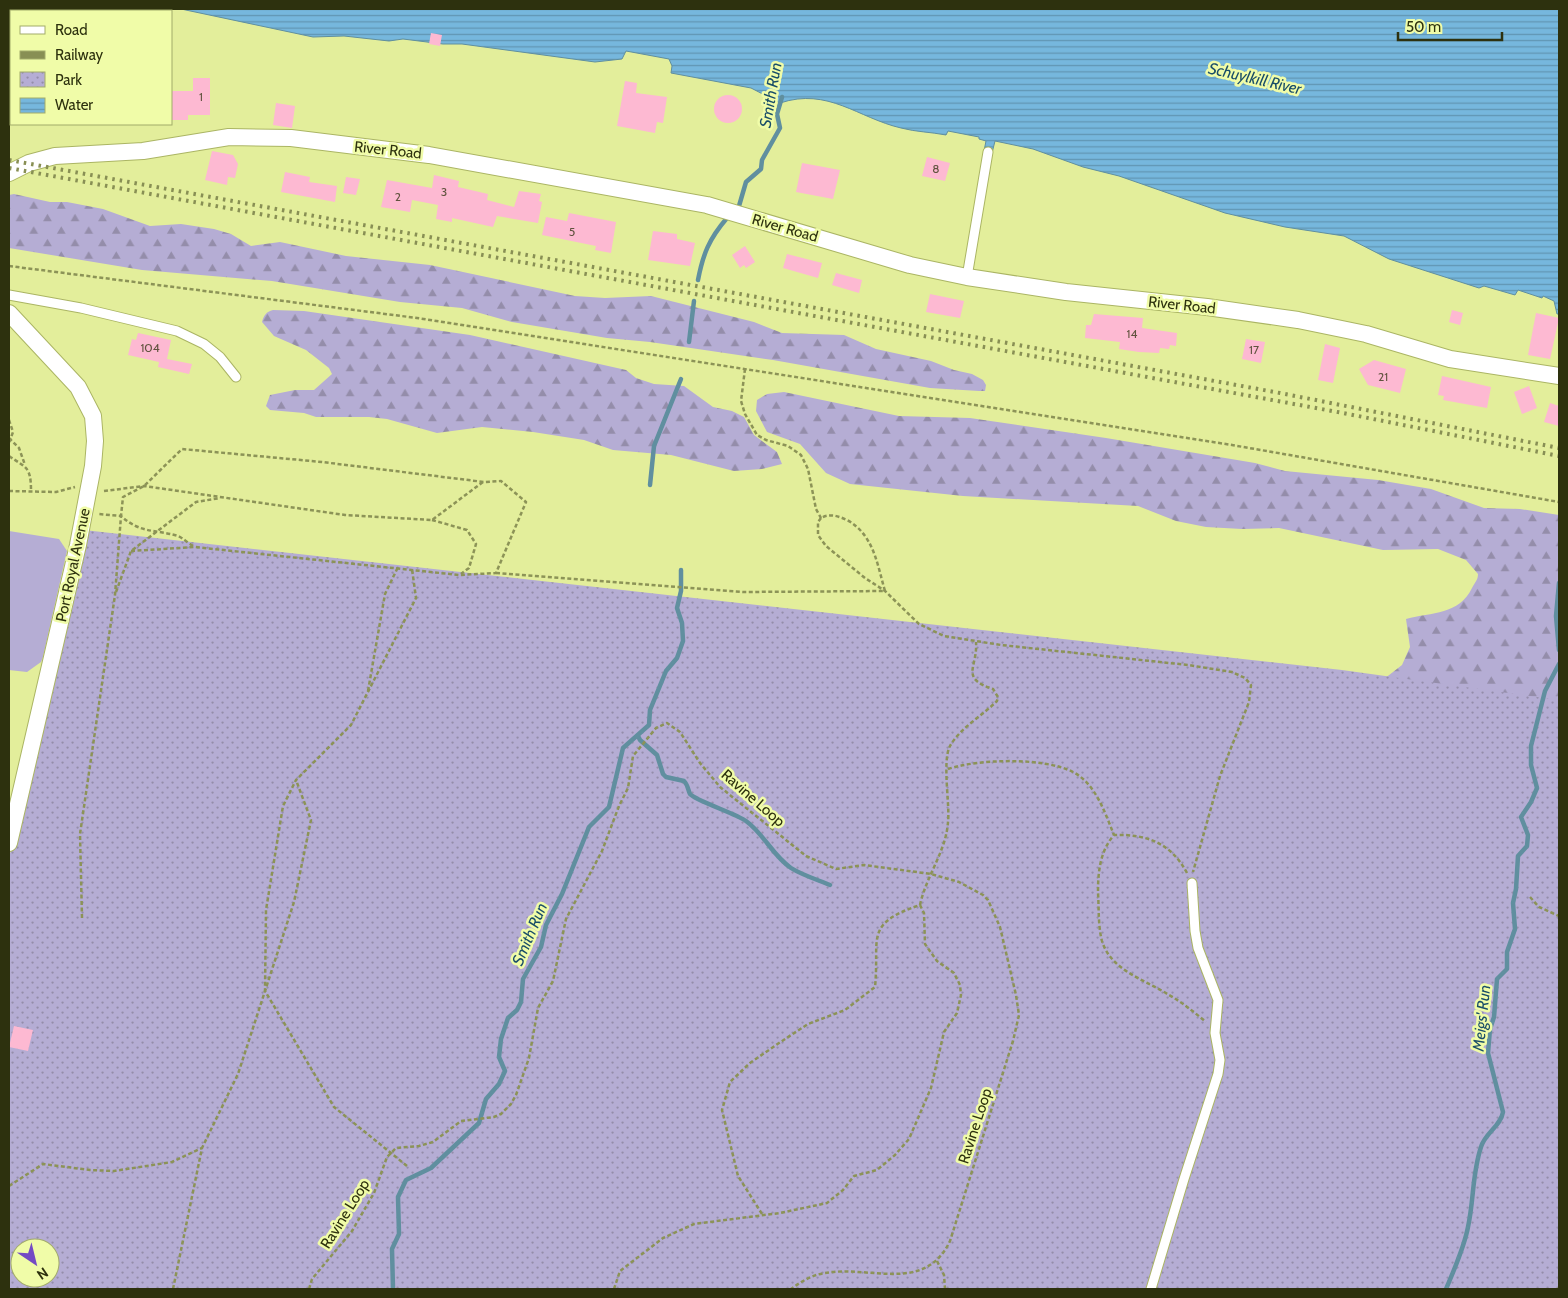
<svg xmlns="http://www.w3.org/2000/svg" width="1568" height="1298" font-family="Cabin,sans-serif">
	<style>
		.grass { fill: #b5add4 }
		.forest { fill: url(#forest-firs) }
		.park { fill: url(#park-dots); fill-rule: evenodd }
		.water { fill: url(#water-rules); stroke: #608f9f }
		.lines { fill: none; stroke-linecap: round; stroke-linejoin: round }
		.stream { stroke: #608f9f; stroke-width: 4.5 }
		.building { fill: #fdb9d2 }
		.service-casing { stroke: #abb564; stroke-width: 11 }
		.minor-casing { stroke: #abb564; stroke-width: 18 }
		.path { stroke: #8c9357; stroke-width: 2.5; stroke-dasharray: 4 2.5; stroke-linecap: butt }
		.service { stroke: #fff; stroke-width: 9 }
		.minor { stroke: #fff; stroke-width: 16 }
		.rail { stroke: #888f54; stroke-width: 4; stroke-dasharray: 2.5 5; stroke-linecap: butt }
		.labels { text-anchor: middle; stroke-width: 5; stroke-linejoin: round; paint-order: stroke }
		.number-label { font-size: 12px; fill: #61533f }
		.street-label { font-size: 15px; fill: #2d310e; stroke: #f0fca8 }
		.water-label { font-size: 16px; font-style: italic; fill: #1a4e68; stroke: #f0fca8 }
	</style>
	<defs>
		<pattern id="forest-firs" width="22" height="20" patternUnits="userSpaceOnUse" patternTransform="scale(1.25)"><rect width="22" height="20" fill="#b5add4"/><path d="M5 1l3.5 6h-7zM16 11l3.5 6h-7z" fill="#948daa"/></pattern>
		<pattern id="park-dots" width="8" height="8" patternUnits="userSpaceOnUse" patternTransform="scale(1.25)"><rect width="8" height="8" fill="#b5add4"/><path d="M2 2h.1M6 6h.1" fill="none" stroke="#948daa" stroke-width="1.8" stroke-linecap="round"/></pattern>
		<pattern id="water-rules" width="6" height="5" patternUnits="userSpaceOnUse" patternTransform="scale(1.25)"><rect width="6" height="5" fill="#76b7dd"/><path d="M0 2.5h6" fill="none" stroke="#6195b2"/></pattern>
	</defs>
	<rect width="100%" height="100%" fill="#e3ee9b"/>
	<path class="grass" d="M 9,531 L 59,539 L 67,551 L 43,657 L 41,662 L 27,672 L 9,670 Z"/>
	<g class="forest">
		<path d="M 14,194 L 50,202 L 67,202 L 103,209 L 150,226 L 181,224 L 214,229 L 231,234 L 251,246 L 280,242 L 346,256 L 430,265 L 575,296 L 605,298 L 651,296 L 754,322 L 782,333 L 844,335 L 876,349 L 931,361 L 954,370 L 972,374 L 983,380 L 986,385 L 985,391 L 979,391 L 930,388 L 773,360 L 650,342 L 607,338 L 512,322 L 462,308 L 400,302 L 272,281 L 142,270 L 9,248 L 9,195 Z"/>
		<path d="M 273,310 L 304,311 L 470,335 L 626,370 L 636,378 L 654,384 L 684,386 L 713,407 L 732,411 L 744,417 L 754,435 L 777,452 L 782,464 L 762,469 L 734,471 L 671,455 L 613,450 L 584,440 L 533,432 L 482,427 L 437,433 L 387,419 L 369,417 L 316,417 L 304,413 L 270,410 L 266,406 L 270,395 L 295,390 L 314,390 L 332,374 L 329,368 L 306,350 L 274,336 L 262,322 C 264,315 266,312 273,310 Z"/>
		<path d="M 784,392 L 899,416 L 970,418 L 1106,438 L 1255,463 L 1285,471 L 1378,480 L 1431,489 L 1484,508 L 1520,509 L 1559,515 L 1559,1289 L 1384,679 L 1402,665 L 1410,647 L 1406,619 C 1432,612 1459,615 1472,588 C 1475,582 1478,580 1478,574 L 1466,560 L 1438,549 L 1383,550 L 1279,528 L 1242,529 L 1206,527 L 1176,521 L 1138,506 L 963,496 L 850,484 L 826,473 L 800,444 L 767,432 L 756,411 L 757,400 L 767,394 Z"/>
	</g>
	<path class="park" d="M 84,530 L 1342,670 L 1559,700 L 1559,1289 L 9,1289 L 9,858 ZM 20,1248 L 50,1248 L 50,1278 L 20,1278 Z"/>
	<path class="water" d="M 181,9 L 1559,9 L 1559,314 L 1557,314 L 1554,301 L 1543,296 L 1542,298 L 1518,290 L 1515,295 L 1484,286 L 1479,288 L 1389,259 L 1344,236 L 1285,227 L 1225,213 L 1119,176 L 1083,167 L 1033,149 L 995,141 L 992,153 L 984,151 L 986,141 L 979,139 L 979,137 L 948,131 L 946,135 C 931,132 916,132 901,128 C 858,118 828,87 780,103 L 751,88 L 671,73 L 672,66 L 669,59 L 626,51 L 622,59 L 595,62 L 462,44 L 443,44 L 403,39 L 389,41 L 344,36 L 313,37 Z"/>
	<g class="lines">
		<g class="stream">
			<path d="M 739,206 L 746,182 L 761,169 L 762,160 L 780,128 L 777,114 L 782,97"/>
			<path d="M 698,280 C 703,254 709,239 727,218"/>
			<path d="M 689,342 L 694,301"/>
			<path d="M 650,485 L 654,446 L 681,379"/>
			<path d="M 1559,583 L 1556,616 L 1559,650"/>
			<path d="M 638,736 L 640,740 L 657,755 L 663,774 L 666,777 L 684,781 C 688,785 688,790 690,794 C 694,800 737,814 746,821 C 764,834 773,856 791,868 C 802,875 818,880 830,885"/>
			<path d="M 393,1289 L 392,1249 L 399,1234 L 398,1197 L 406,1180 L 431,1168 L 479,1123 L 486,1099 L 499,1084 L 505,1071 L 499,1057 L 501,1039 L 508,1018 L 517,1010 L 521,1002 L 523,979 L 541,947 L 546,925 L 562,894 L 589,827 L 609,807 L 623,748 L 649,725 L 650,710 L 666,671 L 677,658 L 683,641 L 682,623 L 677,608 L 681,591 L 681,570"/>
			<path d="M 1446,1289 C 1454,1270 1464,1248 1468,1227 C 1474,1200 1472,1174 1481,1147 C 1485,1133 1501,1126 1503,1112 L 1488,1053 L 1490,1029 L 1494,1017 L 1497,979 L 1507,969 L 1507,952 L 1515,929 L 1513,903 L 1516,889 L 1518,856 L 1527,846 L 1528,835 L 1521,817 L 1531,802 L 1537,788 L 1531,765 L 1531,746 L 1545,691 L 1559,664"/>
		</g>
	</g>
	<g class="building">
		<path d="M 431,33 L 442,35 L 440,46 L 429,44 Z"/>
		<path d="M 193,78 L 210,78 L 210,115 L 188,115 L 188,120 L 171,120 L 171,91 L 193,91 Z"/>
		<path d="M 625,81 L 637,83 L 636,93 L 667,97 L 663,123 L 657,122 L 655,133 L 617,126 Z"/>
		<circle cx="728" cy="109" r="14"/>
		<path d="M 276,103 L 295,106 L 292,128 L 273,125 Z"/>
		<path d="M 212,151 L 233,155 L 238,164 L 235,178 L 228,177 L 227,185 L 205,180 Z"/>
		<path d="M 927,157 L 950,163 L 945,181 L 922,176 Z"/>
		<path d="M 802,163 L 840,170 L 833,199 L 796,192 Z"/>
		<path d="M 285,172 L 310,177 L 309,182 L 337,186 L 335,202 L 281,192 Z"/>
		<path d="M 434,175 L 459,181 L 458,187 L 488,194 L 487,200 L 514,207 L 519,191 L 541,194 L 539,201 L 542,202 L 538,223 L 497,216 L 493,227 L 452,218 L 452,222 L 436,219 L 438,205 L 412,200 L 410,212 L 381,207 L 387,180 L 432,188 Z"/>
		<path d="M 346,177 L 360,179 L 356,195 L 343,193 Z"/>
		<path d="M 569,213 L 616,222 L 611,253 L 595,250 L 596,246 L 542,235 L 546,217 L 567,221 Z"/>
		<path d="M 653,231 L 677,234 L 677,239 L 695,243 L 690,266 L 648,260 Z"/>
		<path d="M 745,246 L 755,262 L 746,268 L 744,265 L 740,268 L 732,255 Z"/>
		<path d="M 787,254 L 822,263 L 818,278 L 783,268 Z"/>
		<path d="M 836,273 L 862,280 L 859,293 L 832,285 Z"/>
		<path d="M 930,294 L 964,301 L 960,318 L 926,312 Z"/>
		<path d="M 1452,310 L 1463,313 L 1460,325 L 1449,322 Z"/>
		<path d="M 1536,313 L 1559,318 L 1550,359 L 1528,355 Z"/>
		<path d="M 1094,314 L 1143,318 L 1142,328 L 1177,333 L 1176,346 L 1170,345 L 1169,349 L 1160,348 L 1159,353 L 1139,352 L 1119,349 L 1120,342 L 1085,338 L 1086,325 L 1091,325 Z"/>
		<path d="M 138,333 L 171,340 L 167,359 L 192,364 L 189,374 L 158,367 L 159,362 L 128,355 L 132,339 L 136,340 Z"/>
		<path d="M 1246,339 L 1265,342 L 1261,363 L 1242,359 Z"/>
		<path d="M 1325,344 L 1340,348 L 1333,383 L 1318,380 Z"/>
		<path d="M 1374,360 L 1406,369 L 1400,393 L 1368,385 L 1359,369 Z"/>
		<path d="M 1442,376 L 1491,387 L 1487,408 L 1443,400 L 1444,396 L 1438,395 Z"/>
		<path d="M 1529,386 L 1537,408 L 1522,414 L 1514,392 Z"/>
		<path d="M 1550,403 L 1559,406 L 1559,426 L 1544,422 Z"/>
		<path d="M 14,1026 L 33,1030 L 28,1051 L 9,1047 Z"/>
	</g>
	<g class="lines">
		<g class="service-casing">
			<g id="service">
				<path d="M 967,277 L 988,152"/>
				<path d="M 9,295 L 81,308 L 177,331 L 204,344 L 220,357 L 236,377"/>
				<path d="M 1151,1289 L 1184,1179 L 1218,1074 L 1220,1060 L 1215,1033 L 1218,1000 L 1198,948 L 1195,931 L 1192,883"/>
			</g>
		</g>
		<g class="minor-casing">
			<g id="minor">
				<path d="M 9,173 L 29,163 L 55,156 L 143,151 L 229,137 L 291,138 L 429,155 L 707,205 L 910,265 L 967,277 L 1066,292 L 1207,307 L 1298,320 L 1366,334 L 1450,359 L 1559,376"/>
				<path d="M 9,313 L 78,387 L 93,416 L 95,441 L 93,466 L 78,545 L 9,843"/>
			</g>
		</g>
		<g class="path">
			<path d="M 9,266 L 417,318 L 1232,445 L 1559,502"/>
			<path d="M 745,369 L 741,401 L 745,414 L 757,435 L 766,440 L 788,446 L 801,455 L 808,469 L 816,509 L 821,518"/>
			<path d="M 9,420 L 13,432 L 9,443"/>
			<path d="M 9,438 L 19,448 L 25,465"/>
			<path d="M 9,456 C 26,468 31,466 31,491"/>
			<path d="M 9,491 L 56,492 L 75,487"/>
			<path d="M 104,491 L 144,486 L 345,515 L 432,520 L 483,482"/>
			<path d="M 821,518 L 818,522 L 818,535 L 826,546 L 865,578 L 885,591 L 919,624 L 944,636 L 1001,645 L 1188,665 L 1232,672 L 1245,678 L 1251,685 L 1249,702 L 1220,776 L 1193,872"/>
			<path d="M 432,520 L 467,530 L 476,544 L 469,568 L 461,574"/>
			<path d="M 131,551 L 195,547 L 459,575 L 496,573 L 526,502 L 501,481 L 484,482 L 322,462 L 182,449 L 144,486 L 123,497 L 121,516 C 141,534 155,529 178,536 C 183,538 189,544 195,547"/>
			<path d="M 496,573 L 743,592 L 885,591 C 877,564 874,535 847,520 C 838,516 830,513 821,518"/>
			<path d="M 116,592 L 131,551 L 196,502 L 220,498"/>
			<path d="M 368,691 L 385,594 L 398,567"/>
			<path d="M 948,769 C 978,759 1044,757 1073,772 C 1096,784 1105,813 1114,835"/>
			<path d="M 1187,873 C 1171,843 1147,834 1114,835 C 1100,851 1098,872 1098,892 C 1099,909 1098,926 1102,941 C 1111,971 1146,980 1169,995 C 1183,1003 1194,1012 1206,1022"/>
			<path d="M 1530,897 L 1539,907 L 1559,916"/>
			<path d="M 920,905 C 926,876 946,852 948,822 C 950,804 942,761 950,746 C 960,728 982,716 997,701 L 998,697 L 993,689 C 959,678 978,667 976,642"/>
			<path d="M 82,918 L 80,834 L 115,595 L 121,516 L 98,514"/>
			<path d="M 407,1166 L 334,1107 L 265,991 L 266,910 L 283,806 L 296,780 L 351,725 L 416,598 L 412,569"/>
			<path d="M 9,1186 L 43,1164 L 90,1170 L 114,1171 L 172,1162 L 202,1148"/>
			<path d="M 937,1261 L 944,1275 L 945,1289"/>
			<path d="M 173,1289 L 202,1148 L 238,1074 L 294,902 L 311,820 L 296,780"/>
			<path d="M 309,1289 L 312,1279 L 352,1231 L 374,1193 L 387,1157 L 396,1148 L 419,1146 L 433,1142 L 461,1121 L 494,1117 L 501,1114 L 511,1104 L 516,1095 L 529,1058 L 538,1008 L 553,981 L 566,919 L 602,851 L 619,806 L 628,788 L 633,756 L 656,728 L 667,723 L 680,732 L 700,763 L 720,787 L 806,856 L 836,869 L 864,865 L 931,874 L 959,882 L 983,895 L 988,900 L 1000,927 L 1016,995 L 1019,1015 L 1013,1041 L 950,1241 C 925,1294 870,1265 825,1273 C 812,1275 802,1281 791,1289"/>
			<path d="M 614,1289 L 620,1271 L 663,1238 L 694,1224 L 780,1213 L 827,1203 L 843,1190 L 854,1176 L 877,1170 L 895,1155 L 909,1139 L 931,1088 L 944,1032 L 957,1013 L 961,995 L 960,985 L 954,973 L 937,961 L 925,944 L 924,913 L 920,905 C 863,924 880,938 875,987 L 845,1010 L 808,1024 L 779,1043 L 750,1063 L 730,1082 L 722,1110 L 738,1176 L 762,1214"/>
			<path d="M 1558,1289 L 1559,1288"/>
		</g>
		<use href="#service" class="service"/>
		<use href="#minor" class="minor"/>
		<g class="rail">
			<path d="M 9,160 L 1280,393 L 1559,448"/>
			<path d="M 9,168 L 1343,413 L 1559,456"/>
		</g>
	</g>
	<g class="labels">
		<g class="number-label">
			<text x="201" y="101">1</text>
			<text x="936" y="173">8</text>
			<text x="444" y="196">3</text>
			<text x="398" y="201">2</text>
			<text x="572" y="236">5</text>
			<text x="1132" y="338">14</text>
			<text x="150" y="352">104</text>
			<text x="1254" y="354">17</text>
			<text x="1383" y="381">21</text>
		</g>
		<g class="street-label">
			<text transform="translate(388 150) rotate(6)" y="5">River Road</text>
			<text transform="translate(785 228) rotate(16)" y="5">River Road</text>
			<text transform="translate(1182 305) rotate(6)" y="5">River Road</text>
			<text transform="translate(73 565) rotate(-78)" y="5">Port Royal Avenue</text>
			<text transform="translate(753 798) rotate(41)" y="5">Ravine Loop</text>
			<text transform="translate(975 1126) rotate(-72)" y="5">Ravine Loop</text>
			<text transform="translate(345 1214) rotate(-58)" y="5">Ravine Loop</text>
		</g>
		<g class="water-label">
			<text transform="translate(1255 78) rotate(13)" y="6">Schuylkill River</text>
			<text transform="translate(770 95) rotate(-80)" y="6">Smith Run</text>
			<text transform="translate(529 934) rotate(-67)" y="6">Smith Run</text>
			<text transform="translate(1481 1018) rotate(-84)" y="6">Meigs' Run</text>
		</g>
	</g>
	<rect width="1568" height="1298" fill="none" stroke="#2d310e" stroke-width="20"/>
	<rect x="10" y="10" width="162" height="115" fill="#f0fca8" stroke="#a2ab6a"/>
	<rect x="20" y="26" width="25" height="8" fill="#ffffff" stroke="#a2ab6a"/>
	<text x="55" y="35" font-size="15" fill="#2d310e">Road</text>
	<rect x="20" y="51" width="25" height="8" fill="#888f54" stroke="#a2ab6a"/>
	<text x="55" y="60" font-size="15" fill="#2d310e">Railway</text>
	<rect x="20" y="72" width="25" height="15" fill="url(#park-dots)" stroke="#a2ab6a"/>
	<text x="55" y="85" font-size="15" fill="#2d310e">Park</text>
	<rect x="20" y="98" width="25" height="15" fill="url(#water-rules)" stroke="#a2ab6a"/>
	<text x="55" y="110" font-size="15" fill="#2d310e">Water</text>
	<g transform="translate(35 1263) rotate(145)"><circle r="24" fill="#f0fca8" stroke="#a2ab6a"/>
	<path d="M0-4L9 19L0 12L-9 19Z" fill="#744bc4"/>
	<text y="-8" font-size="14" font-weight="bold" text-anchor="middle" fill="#2d310e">N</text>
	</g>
	<path d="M1398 32v8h104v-8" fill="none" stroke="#2d310e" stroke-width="2.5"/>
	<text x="1406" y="32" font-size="15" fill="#2d310e" stroke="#f0fca8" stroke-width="4" paint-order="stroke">50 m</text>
</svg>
